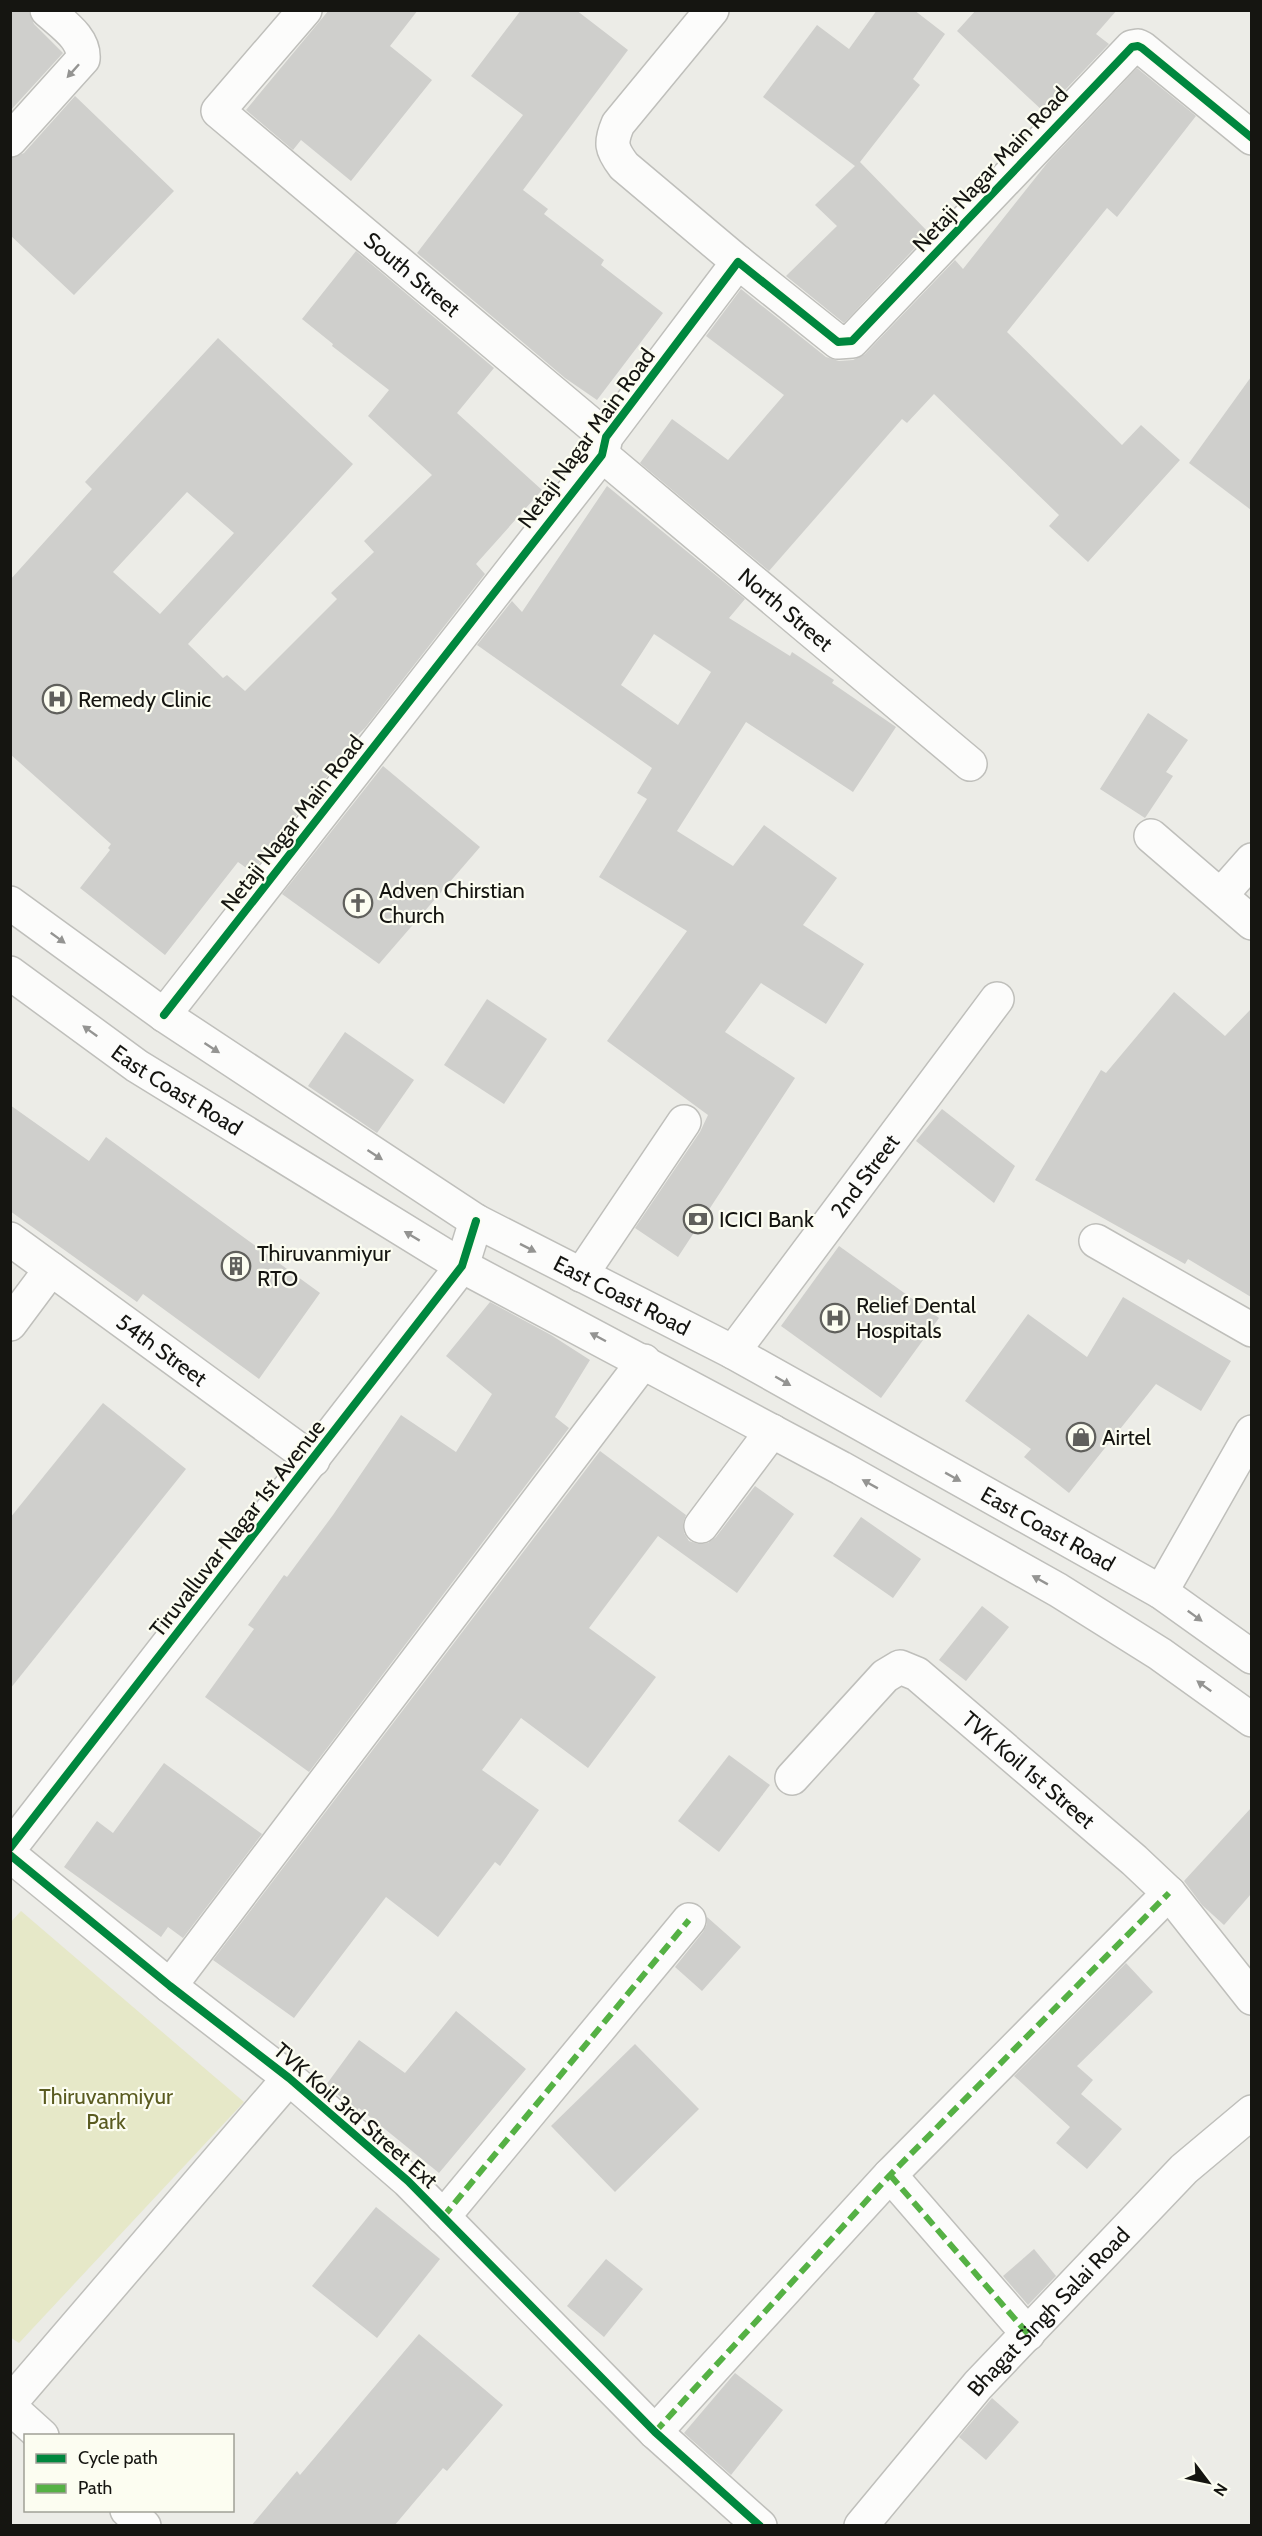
<svg xmlns="http://www.w3.org/2000/svg" width="1262" height="2536" font-family="Cabin,sans-serif">
	<style>
		.green { fill: #e6e8c8 }
		.building { fill: #cfcfcc; fill-rule: evenodd }
		.lines { fill: none; stroke-linecap: round; stroke-linejoin: round }
		.minor-casing { stroke: #bfbfbb; stroke-width: 36 }
		.major-casing { stroke: #bfbfbb; stroke-width: 36 }
		.minor { stroke: #fcfcfb; stroke-width: 33 }
		.major { stroke: #fcfcfb; stroke-width: 33 }
		.quiet { stroke: #55b144; stroke-width: 6; stroke-dasharray: 12 6; stroke-linecap: butt }
		.cycleway-casing { stroke: #fcfdf1; stroke-width: 11 }
		.cycleway { stroke: #00873e; stroke-width: 8 }
		.oneway { fill: #949492 }
		.labels { text-anchor: middle; stroke-width: 4.5; stroke-linejoin: round; paint-order: stroke }
		.street-label { font-size: 22px; fill: #151511; stroke: #fcfdf1 }
		.poi-label { font-size: 22px; fill: #151511; stroke: #fcfdf1; text-anchor: start }
		.park-label { font-size: 22px; fill: #5a5b20; stroke: #fcfdf1 }
	</style>
	<rect width="100%" height="100%" fill="#ecece7"/>
	<path class="green" d="M 21,1911 L 244,2102 L 19,2343 L 10,2337 L 10,1923 Z"/>
	<g class="building">
		<path d="M 10,10 L 28,10 L 34,24 L 63,53 L 10,111 Z"/>
		<path d="M 329,10 L 418,10 L 390,46 L 432,80 L 351,181 L 301,140 L 293,150 L 246,110 Z"/>
		<path d="M 521,10 L 576,10 L 628,50 L 523,190 L 548,209 L 544,214 L 604,260 L 601,265 L 663,313 L 597,400 L 565,378 L 417,253 L 523,115 L 471,76 Z"/>
		<path d="M 877,10 L 914,10 L 945,34 L 913,79 L 920,85 L 860,162 L 929,233 L 844,323 L 786,276 L 837,226 L 815,205 L 855,166 L 763,97 L 817,25 L 849,49 Z"/>
		<path d="M 976,10 L 1117,10 L 1096,34 L 1109,44 L 1044,112 L 957,31 Z"/>
		<path d="M 1137,68 L 1196,116 L 1117,217 L 1107,208 L 1007,332 L 1122,445 L 1141,425 L 1180,460 L 1088,562 L 1049,526 L 1059,515 L 934,394 L 907,423 L 902,419 L 769,571 L 640,463 L 672,419 L 728,460 L 784,395 L 706,336 L 741,289 L 826,357 L 839,361 L 853,360 L 865,354 L 955,260 L 963,269 L 1048,162 Z"/>
		<path d="M 75,96 L 174,191 L 74,295 L 10,235 L 10,158 L 24,153 Z"/>
		<path d="M 356,251 L 494,368 L 457,413 L 542,490 L 476,564 L 485,574 L 365,728 L 352,740 L 354,742 L 252,872 L 238,862 L 165,955 L 80,888 L 110,850 L 108,848 L 111,844 L 10,754 L 10,580 L 92,489 L 85,482 L 218,338 L 353,464 L 188,644 L 223,678 L 227,675 L 245,691 L 337,599 L 331,593 L 374,552 L 364,541 L 432,475 L 368,416 L 389,390 L 332,346 L 333,344 L 302,319 ZM 187,492 L 234,533 L 160,614 L 113,572 Z"/>
		<path d="M 1251,377 L 1251,510 L 1189,463 Z"/>
		<path d="M 607,486 L 745,599 L 729,618 L 790,656 L 792,652 L 834,680 L 832,683 L 896,727 L 853,792 L 746,722 L 677,831 L 733,866 L 764,825 L 837,878 L 803,925 L 864,964 L 826,1024 L 761,983 L 725,1032 L 795,1078 L 678,1257 L 635,1228 L 700,1132 L 708,1115 L 607,1041 L 687,931 L 599,877 L 647,799 L 637,793 L 652,768 L 477,645 L 512,601 L 522,612 ZM 654,634 L 711,672 L 678,725 L 621,685 Z"/>
		<path d="M 1148,713 L 1188,740 L 1166,772 L 1173,776 L 1145,818 L 1100,789 Z"/>
		<path d="M 383,766 L 480,847 L 379,964 L 282,894 Z"/>
		<path d="M 1174,992 L 1225,1036 L 1251,1009 L 1251,1297 L 1188,1259 L 1185,1264 L 1035,1180 L 1101,1070 L 1106,1073 Z"/>
		<path d="M 487,999 L 547,1039 L 504,1104 L 444,1065 Z"/>
		<path d="M 345,1032 L 414,1080 L 377,1133 L 308,1086 Z"/>
		<path d="M 10,1105 L 89,1161 L 106,1137 L 320,1293 L 259,1379 L 143,1294 L 137,1302 L 10,1211 Z"/>
		<path d="M 942,1109 L 1015,1166 L 994,1203 L 916,1141 Z"/>
		<path d="M 839,1246 L 939,1318 L 881,1398 L 781,1326 Z"/>
		<path d="M 1123,1297 L 1231,1361 L 1201,1411 L 1156,1384 L 1069,1493 L 1024,1457 L 1031,1449 L 965,1401 L 1028,1314 L 1087,1357 Z"/>
		<path d="M 490,1302 L 551,1335 L 590,1360 L 555,1417 L 569,1428 L 309,1772 L 205,1697 L 254,1629 L 248,1625 L 284,1575 L 287,1577 L 333,1515 L 401,1415 L 456,1452 L 492,1394 L 446,1356 Z"/>
		<path d="M 103,1403 L 186,1469 L 10,1689 L 10,1518 Z"/>
		<path d="M 600,1451 L 686,1515 L 683,1523 L 684,1533 L 689,1541 L 698,1544 L 708,1543 L 716,1537 L 755,1486 L 794,1514 L 737,1593 L 658,1536 L 589,1628 L 656,1677 L 588,1768 L 521,1718 L 482,1770 L 539,1810 L 500,1866 L 495,1862 L 438,1937 L 386,1897 L 294,2018 L 213,1960 Z"/>
		<path d="M 861,1517 L 921,1559 L 893,1598 L 833,1556 Z"/>
		<path d="M 982,1606 L 1009,1627 L 966,1681 L 939,1660 Z"/>
		<path d="M 729,1755 L 770,1785 L 719,1852 L 678,1821 Z"/>
		<path d="M 164,1763 L 262,1834 L 183,1938 L 168,1927 L 161,1937 L 64,1867 L 97,1821 L 113,1833 Z"/>
		<path d="M 1251,1808 L 1251,1894 L 1224,1925 L 1202,1905 L 1184,1881 Z"/>
		<path d="M 707,1917 L 741,1947 L 702,1991 L 675,1967 L 703,1932 L 707,1924 Z"/>
		<path d="M 1126,1963 L 1153,1992 L 1077,2066 L 1093,2080 L 1081,2094 L 1122,2129 L 1087,2169 L 1056,2143 L 1070,2127 L 1014,2076 Z"/>
		<path d="M 456,2011 L 526,2069 L 439,2173 L 359,2108 L 357,2110 L 326,2085 L 359,2040 L 405,2073 Z"/>
		<path d="M 635,2044 L 699,2109 L 615,2192 L 551,2126 Z"/>
		<path d="M 376,2207 L 440,2259 L 377,2338 L 312,2286 Z"/>
		<path d="M 1034,2249 L 1056,2276 L 1028,2305 L 1003,2276 Z"/>
		<path d="M 606,2259 L 643,2289 L 604,2337 L 567,2306 Z"/>
		<path d="M 419,2334 L 503,2405 L 447,2471 L 443,2468 L 394,2526 L 251,2526 L 297,2471 L 300,2475 Z"/>
		<path d="M 735,2373 L 783,2410 L 731,2475 L 684,2433 Z"/>
		<path d="M 992,2398 L 1019,2422 L 986,2460 L 959,2437 Z"/>
	</g>
	<g class="lines">
		<g class="minor-casing">
			<g id="minor">
				<path id="s1" d="M 305,10 L 218,111 L 606,437"/>
				<path d="M 712,10 L 618,124 C 610,143 611,149 624,166 L 738,262"/>
				<path d="M 10,140 L 83,59 C 85,38 62,24 47,10"/>
				<path id="s2" d="M 602,455 L 970,764"/>
				<path d="M 1151,836 L 1252,923"/>
				<path d="M 1221,895 L 1252,860"/>
				<path d="M 164,1015 L 602,455 L 606,437 L 738,262 L 838,342 L 852,341 L 1132,47 L 1138,46 L 1142,48 L 1252,138"/>
				<path id="s3" d="M 10,1239 L 313,1460"/>
				<path d="M 1096,1241 L 1252,1330"/>
				<path d="M 581,1275 L 684,1122"/>
				<path d="M 10,1324 L 51,1269"/>
				<path id="s4" d="M 733,1352 L 997,999"/>
				<path d="M 701,1526 L 772,1431"/>
				<path d="M 1161,1592 L 1252,1432"/>
				<path id="s5" d="M 792,1778 L 885,1676 L 900,1667 L 917,1674 L 1134,1860 L 1169,1893 L 1252,1998"/>
				<path d="M 10,1848 L 462,1266 L 476,1221"/>
				<path d="M 10,1855 L 170,1986 L 289,2078 L 408,2181 L 655,2432 L 760,2526"/>
				<path d="M 170,1986 L 644,1361"/>
				<path d="M 890,2175 L 1028,2334"/>
				<path d="M 443,2217 L 689,1920"/>
				<path d="M 10,2403 L 289,2078"/>
				<path d="M 10,2407 L 42,2436"/>
				<path d="M 655,2432 L 890,2175 L 1169,1893"/>
				<path d="M 127,2510 L 144,2526"/>
				<path id="s6" d="M 861,2526 L 978,2385 L 1184,2169 L 1252,2112"/>
			</g>
		</g>
		<g class="major-casing">
			<g id="major">
				<path id="s7" d="M 10,903 L 164,1015 L 476,1221 L 733,1352 L 1161,1592 L 1252,1657"/>
				<path id="s8" d="M 10,973 L 137,1066 L 462,1266 L 841,1468 L 1058,1590 L 1160,1654 L 1252,1720"/>
			</g>
		</g>
		<use href="#minor" class="minor"/>
		<use href="#major" class="major"/>
		<g class="quiet">
			<path d="M 890,2175 L 1028,2334"/>
			<path d="M 443,2217 L 689,1920"/>
			<path d="M 655,2432 L 890,2175 L 1169,1893"/>
		</g>
		<g class="cycleway-casing">
			<g id="cycleway">
				<path d="M 164,1015 L 602,455 L 606,437 L 738,262 L 838,342 L 852,341 L 1132,47 L 1138,46 L 1142,48 L 1252,138"/>
				<path d="M 10,1848 L 462,1266 L 476,1221"/>
				<path d="M 10,1855 L 170,1986 L 289,2078 L 408,2181 L 655,2432 L 760,2526"/>
			</g>
		</g>
		<use href="#cycleway" class="cycleway"/>
	</g>
	<defs><path id="oneway-solid" d="M-6-.8H1V-3.2L6.5 0L1 3.2V.8H-6Z" transform="scale(1.5)"/></defs>
	<g class="oneway">
		<use href="#oneway-solid" transform="translate(73 71) rotate(132)"/>
		<use href="#oneway-solid" transform="translate(58 938) rotate(36)"/>
		<use href="#oneway-solid" transform="translate(90 1031) rotate(-144)"/>
		<use href="#oneway-solid" transform="translate(212 1048) rotate(33)"/>
		<use href="#oneway-solid" transform="translate(375 1155) rotate(33)"/>
		<use href="#oneway-solid" transform="translate(412 1236) rotate(-149)"/>
		<use href="#oneway-solid" transform="translate(528 1248) rotate(27)"/>
		<use href="#oneway-solid" transform="translate(598 1337) rotate(-152)"/>
		<use href="#oneway-solid" transform="translate(783 1381) rotate(30)"/>
		<use href="#oneway-solid" transform="translate(953 1477) rotate(29)"/>
		<use href="#oneway-solid" transform="translate(870 1484) rotate(-151)"/>
		<use href="#oneway-solid" transform="translate(1040 1580) rotate(-151)"/>
		<use href="#oneway-solid" transform="translate(1195 1616) rotate(36)"/>
		<use href="#oneway-solid" transform="translate(1204 1686) rotate(-144)"/>
	</g>
	<defs>
		<g id="hospital-ring" transform="scale(1.5)"><circle r="9.5" fill="#fcfdf1" stroke="#60605c" stroke-width="1.5"/><path d="M-5-5h3v3.5h4V-5h3V5h-3V1.5h-4V5h-3Z" fill="#60605c"/></g>
		<g id="church-ring" transform="scale(1.5)"><circle r="9.5" fill="#fcfdf1" stroke="#60605c" stroke-width="1.5"/><path d="M-1.2-6h2.4v3.5h3.3v2.4h-3.3V6h-2.4V-.1h-3.3v-2.4h3.3Z" fill="#60605c"/></g>
		<g id="bank-ring" transform="scale(1.5)"><circle r="9.5" fill="#fcfdf1" stroke="#60605c" stroke-width="1.5"/><path d="M-6-4H6V4H-6ZM0-2.3a2.3 2.3 0 1 0 0 4.6a2.3 2.3 0 1 0 0-4.6Z" fill="#60605c"/></g>
		<g id="building-ring" transform="scale(1.5)"><circle r="9.5" fill="#fcfdf1" stroke="#60605c" stroke-width="1.5"/><path d="M-4-6H4V6H1V3H-1V6H-4ZM-2.5-4.3h1.7v1.8h-1.7ZM.8-4.3h1.7v1.8H.8ZM-2.5-1h1.7V.8h-1.7ZM.8-1h1.7V.8H.8Z" fill="#60605c"/></g>
		<g id="shop-ring" transform="scale(1.5)"><circle r="9.5" fill="#fcfdf1" stroke="#60605c" stroke-width="1.5"/><path d="M-5-2.5h2.3a2.7 3.5 0 0 1 5.4 0H5L5.5 6h-11ZM-1.5-2.5h3a1.5 2.3 0 0 0-3 0Z" fill="#60605c"/></g>
	</defs>
	<g fill-rule="evenodd">
		<use href="#hospital-ring" x="57" y="699"/>
		<use href="#church-ring" x="358" y="903"/>
		<use href="#bank-ring" x="698" y="1219"/>
		<use href="#building-ring" x="236" y="1266"/>
		<use href="#hospital-ring" x="835" y="1318"/>
		<use href="#shop-ring" x="1081" y="1437"/>
	</g>
	<g class="labels">
		<g class="street-label">
			<text transform="translate(990 169) rotate(-47)" y="8">Netaji Nagar Main Road</text>
			<text dy="8" stroke="none"><textPath href="#s1" startOffset="387">South Street</textPath></text>
			<text transform="translate(586 438) rotate(-54)" y="8">Netaji Nagar Main Road</text>
			<text dy="8" stroke="none"><textPath href="#s2" startOffset="240">North Street</textPath></text>
			<text transform="translate(292 823) rotate(-52)" y="8">Netaji Nagar Main Road</text>
			<text dy="8" stroke="none"><textPath href="#s8" startOffset="204">East Coast Road</textPath></text>
			<text dy="8" stroke="none"><textPath href="#s4" startOffset="220">2nd Street</textPath></text>
			<text dy="8" stroke="none"><textPath href="#s7" startOffset="728">East Coast Road</textPath></text>
			<text dy="8" stroke="none"><textPath href="#s3" startOffset="188">54th Street</textPath></text>
			<text transform="translate(237 1528) rotate(-52)" y="8">Tiruvalluvar Nagar 1st Avenue</text>
			<text dy="8" stroke="none"><textPath href="#s7" startOffset="1214">East Coast Road</textPath></text>
			<text dy="8" stroke="none"><textPath href="#s5" startOffset="321">TVK Koil 1st Street</textPath></text>
			<text transform="translate(356 2115) rotate(41)" y="8">TVK Koil 3rd Street Ext</text>
			<text dy="8" stroke="none"><textPath href="#s6" startOffset="285">Bhagat Singh Salai Road</textPath></text>
		</g>
		<g class="poi-label">
			<text x="78" y="707">Remedy Clinic</text>
			<text x="379" y="898">Adven Chirstian<tspan x="379" dy="25">Church</tspan></text>
			<text x="719" y="1227">ICICI Bank</text>
			<text x="257" y="1261">Thiruvanmiyur<tspan x="257" dy="25">RTO</tspan></text>
			<text x="856" y="1313">Relief Dental<tspan x="856" dy="25">Hospitals</tspan></text>
			<text x="1102" y="1445">Airtel</text>
		</g>
		<g class="park-label">
			<text x="106" y="2104">Thiruvanmiyur<tspan x="106" dy="25">Park</tspan></text>
		</g>
	</g>
	<rect width="1262" height="2536" fill="none" stroke="#151511" stroke-width="24"/>
	<rect x="24" y="2434" width="210" height="78" fill="#fcfdf1" stroke="#a0a097" stroke-width="1.5"/>
	<rect x="36" y="2454" width="30" height="9" fill="#00873e" stroke="#a0a097" stroke-width="1.5"/>
	<text x="78" y="2464" font-size="18" fill="#151511">Cycle path</text>
	<rect x="36" y="2484" width="30" height="9" fill="#55b144" stroke="#a0a097" stroke-width="1.5"/>
	<text x="78" y="2494" font-size="18" fill="#151511">Path</text>
	<g transform="translate(1208 2482) rotate(122)" stroke="#fcfdf1" stroke-width="4.5" paint-order="stroke">
	<path d="M0-4.5L10 22L0 15L-10 22Z" fill="#151511"/>
	<text y="-9" font-size="16" font-weight="bold" text-anchor="middle" fill="#151511">N</text>
	</g>
</svg>
